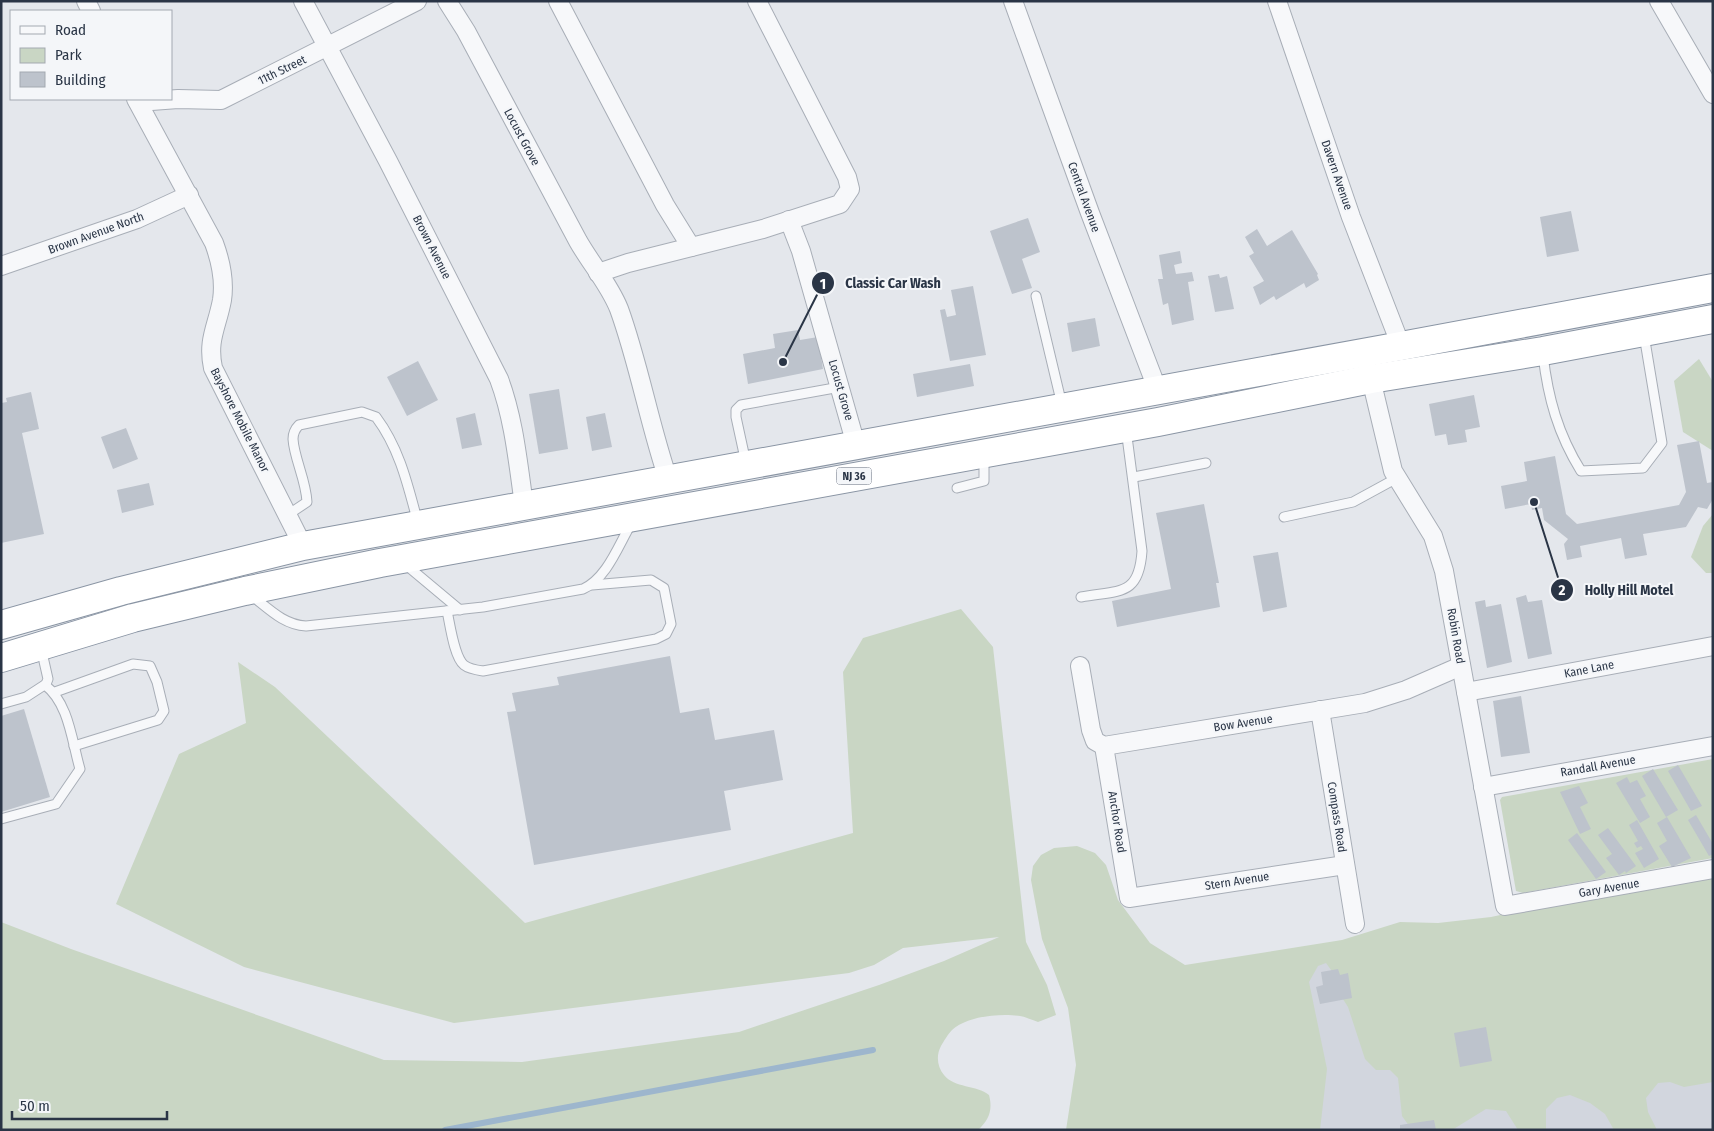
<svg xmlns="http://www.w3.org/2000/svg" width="1714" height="1131" font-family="'Fira Sans Condensed',sans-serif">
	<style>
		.built { fill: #d2d6de }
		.green { fill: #c9d6c4 }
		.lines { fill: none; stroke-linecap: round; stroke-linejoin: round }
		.stream { stroke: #9db6cd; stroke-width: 6 }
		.building { fill: #bdc3cc }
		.lane-casing { stroke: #a8aeb7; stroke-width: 11 }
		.street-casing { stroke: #a8aeb7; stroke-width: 20 }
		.highway-casing { stroke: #8a95a4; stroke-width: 30 }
		.lane { stroke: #f7f8fa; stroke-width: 9 }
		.street { stroke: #f7f8fa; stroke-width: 18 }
		.highway { stroke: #fff; stroke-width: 28 }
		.labels { text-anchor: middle; stroke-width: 4; stroke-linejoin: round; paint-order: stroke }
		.shield { fill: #f4f6f9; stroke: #676f7c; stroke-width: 1 }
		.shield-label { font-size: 11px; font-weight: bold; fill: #2a3546 }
		.street-label { font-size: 12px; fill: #2a3546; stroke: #f4f6f9 }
		.leader { fill: none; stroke: #2a3546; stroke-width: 2 }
		.callout-dot { fill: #2a3546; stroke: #f4f6f9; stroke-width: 2 }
		.mark-label { font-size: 15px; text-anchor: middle; font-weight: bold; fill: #fff }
		.callout-label { font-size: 14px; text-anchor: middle; font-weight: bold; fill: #2a3546; stroke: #f4f6f9; stroke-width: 4; stroke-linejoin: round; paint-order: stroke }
	</style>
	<rect width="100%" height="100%" fill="#e4e7ec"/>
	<path class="built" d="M 1713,891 L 1713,1130 L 1319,1130 L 1290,964 Z"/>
	<g class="green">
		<path d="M 1699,359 L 1713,382 L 1713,451 L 1683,432 L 1674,381 Z"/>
		<path d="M 1713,514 L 1713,573 L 1706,573 L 1691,557 L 1703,526 Z"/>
		<path d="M 961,609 L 993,647 L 1026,942 L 1047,985 L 1056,1015 L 1038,1022 C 1032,1020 1026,1017 1020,1016 C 1001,1013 967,1016 952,1030 C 948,1034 944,1041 941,1046 C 936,1055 937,1067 944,1075 C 954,1088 977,1085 989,1095 C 993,1110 989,1120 978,1130 L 1,1130 L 1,922 L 71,949 L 384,1060 L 522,1062 L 739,1032 L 879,985 L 944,961 L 999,937 L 903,948 L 874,965 L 849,973 L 454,1023 L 244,967 L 116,904 L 179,754 L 246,723 L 238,662 L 275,687 L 525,923 L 853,833 L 843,672 L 863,638 Z"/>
		<path d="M 1713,759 L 1713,858 L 1523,893 L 1516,891 L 1500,800 L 1502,797 Z"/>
		<path d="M 1077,846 L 1095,853 L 1106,865 L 1118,900 L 1150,943 L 1185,965 L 1342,940 L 1400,922 L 1438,923 L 1491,917 L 1713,869 L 1713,1082 L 1684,1087 L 1670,1082 L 1658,1083 L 1646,1098 L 1648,1112 L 1657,1130 L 1614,1130 L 1605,1114 L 1590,1103 L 1570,1095 L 1557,1098 L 1546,1109 L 1546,1130 L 1518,1130 L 1506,1111 L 1486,1109 L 1452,1130 L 1412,1130 L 1402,1116 L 1398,1078 L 1390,1070 L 1376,1070 L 1365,1059 L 1348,1007 L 1334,985 L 1334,974 L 1326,963 L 1318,966 L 1309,982 L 1327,1069 L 1320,1130 L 1066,1130 L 1076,1065 L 1068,1008 L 1042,939 L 1031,880 L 1033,866 L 1041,855 L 1054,848 Z"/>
	</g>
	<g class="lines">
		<path class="stream" d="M 445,1130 L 873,1050"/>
	</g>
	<g class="building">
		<path d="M 1571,211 L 1579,251 L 1547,257 L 1540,217 Z"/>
		<path d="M 1028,218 L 1040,252 L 1022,259 L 1032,288 L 1012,294 L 990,231 Z"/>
		<path d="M 1257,229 L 1267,246 L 1292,230 L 1318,274 L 1317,275 L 1319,280 L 1306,288 L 1304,283 L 1276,300 L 1274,296 L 1260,305 L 1253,287 L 1264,281 L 1249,256 L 1254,253 L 1245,237 Z"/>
		<path d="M 1180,251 L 1182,263 L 1174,265 L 1176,274 L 1192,272 L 1194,281 L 1188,282 L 1194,320 L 1172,325 L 1168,303 L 1163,305 L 1158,279 L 1163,279 L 1159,255 Z"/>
		<path d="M 1219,274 L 1220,278 L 1227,276 L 1234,309 L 1215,312 L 1208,276 Z"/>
		<path d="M 973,286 L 986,355 L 950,361 L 940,310 L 945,309 L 947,317 L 956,315 L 951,290 Z"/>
		<path d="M 1095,318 L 1100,346 L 1072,352 L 1067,323 Z"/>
		<path d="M 798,330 L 800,340 L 818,337 L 823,369 L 748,384 L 743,354 L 775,348 L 773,334 Z"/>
		<path d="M 418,361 L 438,400 L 407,416 L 387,377 Z"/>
		<path d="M 970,364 L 974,386 L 917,397 L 913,374 Z"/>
		<path d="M 559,389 L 568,449 L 539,454 L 529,394 Z"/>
		<path d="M 31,392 L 39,429 L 22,433 L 44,534 L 1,543 L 1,403 L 7,402 L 6,398 Z"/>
		<path d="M 1474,395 L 1480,427 L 1465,430 L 1467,442 L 1448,445 L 1446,434 L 1435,436 L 1429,404 Z"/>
		<path d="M 475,413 L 482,445 L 462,449 L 456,418 Z"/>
		<path d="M 605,413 L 612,447 L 592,451 L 586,417 Z"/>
		<path d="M 126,428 L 138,459 L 113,469 L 101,437 Z"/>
		<path d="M 1699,441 L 1707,483 L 1713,482 L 1713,499 L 1707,509 L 1698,507 L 1686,527 L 1643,534 L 1647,555 L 1625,559 L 1621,538 L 1580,546 L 1582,557 L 1567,560 L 1564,544 L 1568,539 L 1544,520 L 1542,508 L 1532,510 L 1531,504 L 1505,509 L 1501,486 L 1527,481 L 1524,462 L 1555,456 L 1566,514 L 1577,524 L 1679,505 L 1686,492 L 1677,445 Z"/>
		<path d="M 149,483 L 154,505 L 122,513 L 117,490 Z"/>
		<path d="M 1204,504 L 1219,583 L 1216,583 L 1220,607 L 1117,627 L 1112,601 L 1171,589 L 1156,513 Z"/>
		<path d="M 1278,552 L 1287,607 L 1263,612 L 1253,556 Z"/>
		<path d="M 1526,595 L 1528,602 L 1542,600 L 1552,654 L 1528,659 L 1516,598 Z"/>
		<path d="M 1485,600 L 1486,607 L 1501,604 L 1512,662 L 1487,668 L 1475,602 Z"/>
		<path d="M 670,656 L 680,713 L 709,708 L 715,740 L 774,730 L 783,780 L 724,791 L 731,830 L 534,865 L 507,712 L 516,711 L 512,693 L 559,685 L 557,677 Z"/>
		<path d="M 1521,696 L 1530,753 L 1501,757 L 1493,701 Z"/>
		<path d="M 24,709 L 50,797 L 1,812 L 1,716 Z"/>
		<path d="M 1678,765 L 1702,806 L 1691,811 L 1668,771 Z"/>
		<path d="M 1653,769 L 1678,810 L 1666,817 L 1642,776 Z"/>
		<path d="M 1627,777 L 1630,783 L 1637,780 L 1646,796 L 1640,799 L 1650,817 L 1640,823 L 1616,783 Z"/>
		<path d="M 1579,786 L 1588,803 L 1580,807 L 1591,829 L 1580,834 L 1560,792 Z"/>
		<path d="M 1696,815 L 1713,844 L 1713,854 L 1709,856 L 1688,820 Z"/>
		<path d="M 1667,817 L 1691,858 L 1672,867 L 1659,846 L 1667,841 L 1657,823 Z"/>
		<path d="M 1637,820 L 1659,859 L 1644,868 L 1635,853 L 1643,849 L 1641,846 L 1637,848 L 1634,843 L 1638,841 L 1629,825 Z"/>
		<path d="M 1608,828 L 1636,866 L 1626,873 L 1625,871 L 1619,875 L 1606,858 L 1612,854 L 1598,835 Z"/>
		<path d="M 1577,833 L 1606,872 L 1596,879 L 1568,840 Z"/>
		<path d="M 1338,969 L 1340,975 L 1348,973 L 1352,998 L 1320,1004 L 1316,987 L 1323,985 L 1321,972 Z"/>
		<path d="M 1486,1027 L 1492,1061 L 1460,1067 L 1454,1033 Z"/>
		<path d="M 1434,1120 L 1436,1130 L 1400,1130 L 1400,1125 Z"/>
	</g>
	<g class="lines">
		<g class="lane-casing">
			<g id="lane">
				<path d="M 1036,296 L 1062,405"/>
				<path d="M 1543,355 C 1548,398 1558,434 1581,471 L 1643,468 L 1662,443 L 1644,335"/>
				<path d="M 746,463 L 736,417 L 736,410 L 741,405 L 840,387"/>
				<path d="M 1134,477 L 1206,463"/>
				<path d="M 957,488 L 984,481 L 984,457"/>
				<path d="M 289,514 L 307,502 C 306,480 294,458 293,439 C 293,433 295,429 299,425 L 362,412 L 376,417 C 400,449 408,486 418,523"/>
				<path d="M 1284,517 L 1353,502 L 1397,478"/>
				<path d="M 405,564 L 460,610"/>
				<path d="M 251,595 C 269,609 284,625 306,626 L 483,607 L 583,589 C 607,578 618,546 631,524"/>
				<path d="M 1081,597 C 1119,590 1139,597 1142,551 L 1126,429"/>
				<path d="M 447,611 C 450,624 454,657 464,665 C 469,669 476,670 483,671 L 656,639 L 666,634 L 671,624 L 664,588 L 651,580 L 592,585"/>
				<path d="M 55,692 L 133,664 L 150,666 L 157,682 L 164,711 L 158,720 L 74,746"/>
				<path d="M 1,704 L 26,697 L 46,684 L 48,679 L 41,648"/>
				<path d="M 1,819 L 56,804 L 80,769 C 72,742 69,703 45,685"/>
			</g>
		</g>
		<g class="street-casing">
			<g id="street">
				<path d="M 86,1 L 91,11"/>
				<path d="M 303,1 L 388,161 L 499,379 C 514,419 518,463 524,505"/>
				<path d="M 447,1 L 466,31 C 503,101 540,171 578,241 C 591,264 609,284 619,309 C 639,364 649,423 668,479"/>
				<path d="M 558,1 L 665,205 L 691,247"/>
				<path d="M 1013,1 L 1090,213 L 1158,391"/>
				<path d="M 1277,1 L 1351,217 L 1401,346"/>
				<path d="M 1659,1 L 1713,94"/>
				<path d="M 136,99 L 214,243 C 221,262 225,280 222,300 C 217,327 207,340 213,368 L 303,546"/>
				<path d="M 138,102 L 178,99 L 221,100 L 417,1"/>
				<path d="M 789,220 L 801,251 L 856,445"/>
				<path d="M 1,266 L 137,219 L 189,195"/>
				<path d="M 598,273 L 628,263 L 763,229 L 840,204 L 850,189 L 847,177 L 757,1"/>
				<path d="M 1371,379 L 1393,471 L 1433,536 L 1444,571 L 1505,906 L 1713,869"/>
				<path d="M 1080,666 L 1091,730 L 1095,741 L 1104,746 L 1365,703 L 1406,690 L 1461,666"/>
				<path d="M 1466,692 L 1713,646"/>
				<path d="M 1320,710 L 1355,924"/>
				<path d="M 1104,746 L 1129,898 L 1345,865"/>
				<path d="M 1483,787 L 1713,746"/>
			</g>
		</g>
		<g class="highway-casing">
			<g id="highway">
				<path d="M 1,625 L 121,591 L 303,546 L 1401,346 L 1713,288"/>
				<path d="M 1,658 L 133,618 L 245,591 L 380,563 L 1158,422 L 1371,379 L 1543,351 L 1713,319"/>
			</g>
		</g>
		<use href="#lane" class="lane"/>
		<use href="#street" class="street"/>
		<use href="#highway" class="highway"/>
	</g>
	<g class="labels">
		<rect class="shield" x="836.5" y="467.5" width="35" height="17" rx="4"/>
		<g class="shield-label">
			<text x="854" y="480">NJ 36</text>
		</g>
		<g class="street-label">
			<text transform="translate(282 70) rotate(-26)" y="4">11th Street</text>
			<text transform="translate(522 137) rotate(62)" y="4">Locust Grove</text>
			<text transform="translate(1337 175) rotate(71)" y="4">Davern Avenue</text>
			<text transform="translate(1084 197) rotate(70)" y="4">Central Avenue</text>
			<text transform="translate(96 233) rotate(-20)" y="4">Brown Avenue North</text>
			<text transform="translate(432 247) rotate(63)" y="4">Brown Avenue</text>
			<text transform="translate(841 390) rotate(74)" y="4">Locust Grove</text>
			<text transform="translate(240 420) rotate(63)" y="4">Bayshore Mobile Manor</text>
			<text transform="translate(1456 636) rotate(80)" y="4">Robin Road</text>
			<text transform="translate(1589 669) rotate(-11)" y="4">Kane Lane</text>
			<text transform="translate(1243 723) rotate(-9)" y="4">Bow Avenue</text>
			<text transform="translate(1598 766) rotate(-10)" y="4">Randall Avenue</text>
			<text transform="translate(1337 817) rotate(81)" y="4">Compass Road</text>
			<text transform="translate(1117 822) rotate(81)" y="4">Anchor Road</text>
			<text transform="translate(1237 881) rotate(-9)" y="4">Stern Avenue</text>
			<text transform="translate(1609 888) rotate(-10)" y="4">Gary Avenue</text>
		</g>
	</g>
	<path class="leader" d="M783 362L823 283M1534 502L1562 590"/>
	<g class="callout-dot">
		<circle cx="783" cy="362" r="5"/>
		<circle cx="1534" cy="502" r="5"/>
		<circle cx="823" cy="283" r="12"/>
		<circle cx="1562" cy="590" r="12"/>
	</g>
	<g class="mark-label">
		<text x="823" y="289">1</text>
		<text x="1562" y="595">2</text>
	</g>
	<g class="callout-label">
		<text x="893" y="288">Classic Car Wash</text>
		<text x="1629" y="595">Holly Hill Motel</text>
	</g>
	<rect width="1714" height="1131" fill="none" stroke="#2a3546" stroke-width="5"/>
	<rect x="10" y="10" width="162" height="90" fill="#f4f6f9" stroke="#a3a9b1"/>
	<rect x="20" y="26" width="25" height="8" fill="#f7f8fa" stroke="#a3a9b1"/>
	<text x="55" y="35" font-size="15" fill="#2a3546">Road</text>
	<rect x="20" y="48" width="25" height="15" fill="#c9d6c4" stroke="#a3a9b1"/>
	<text x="55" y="60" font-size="15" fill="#2a3546">Park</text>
	<rect x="20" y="72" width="25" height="15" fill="#bdc3cc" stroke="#a3a9b1"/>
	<text x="55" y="85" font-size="15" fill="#2a3546">Building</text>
	<path d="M12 1111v8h155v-8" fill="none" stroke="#2a3546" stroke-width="2.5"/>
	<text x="20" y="1111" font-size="15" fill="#2a3546" stroke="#f4f6f9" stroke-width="4" paint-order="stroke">50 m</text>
</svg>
